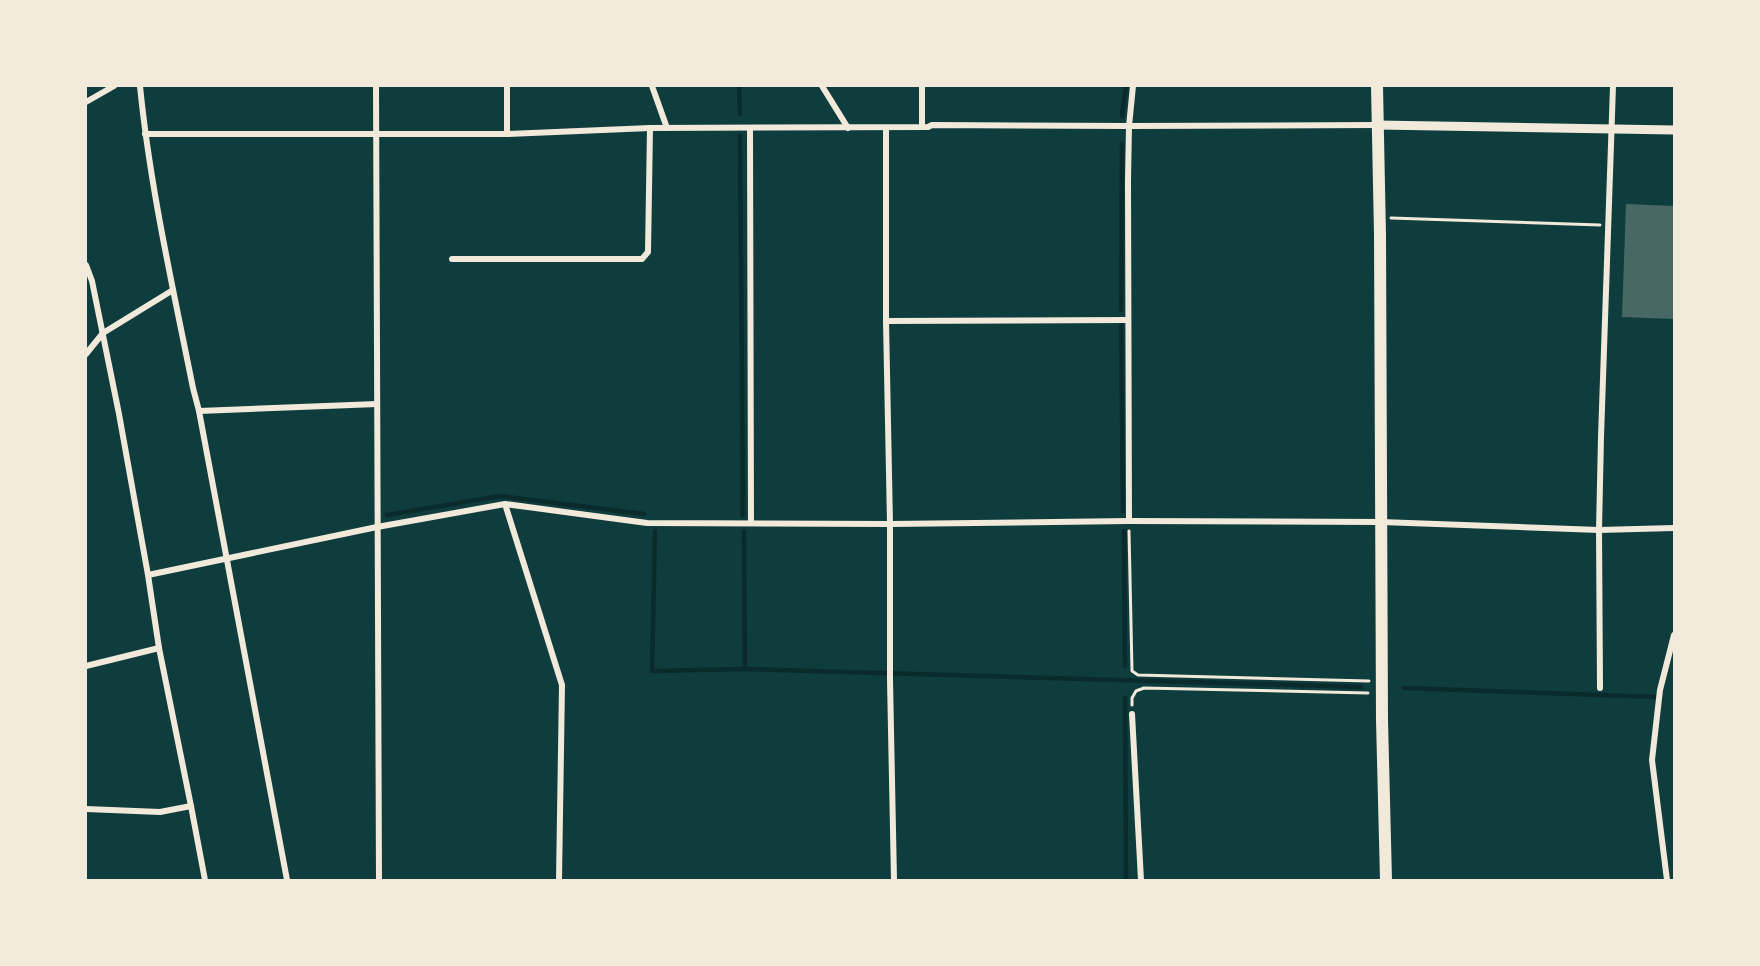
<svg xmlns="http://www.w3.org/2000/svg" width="1760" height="966" font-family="'Varela Round',sans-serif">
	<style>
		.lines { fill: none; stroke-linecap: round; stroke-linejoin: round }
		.stream { stroke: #0a2a2b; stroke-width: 4.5 }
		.building { fill: #486865 }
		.path { stroke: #f1e9da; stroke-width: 3 }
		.minor { stroke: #f1e9da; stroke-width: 6 }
		.tertiary { stroke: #f1e9da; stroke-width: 9 }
		.primary { stroke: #f1e9da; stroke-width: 12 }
	</style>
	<rect width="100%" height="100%" fill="#0f3d3e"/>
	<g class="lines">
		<g class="stream">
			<path d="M 739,86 L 740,114"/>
			<path d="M 1122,116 L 1126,86"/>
			<path d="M 740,136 L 743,516"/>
			<path d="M 1121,310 L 1122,144"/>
			<path d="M 1121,325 L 1123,511"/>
			<path d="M 387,515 L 500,496 L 644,514"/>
			<path d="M 655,531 L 652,671 L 745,669"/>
			<path d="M 1124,531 L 1125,666"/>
			<path d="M 744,532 L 745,669 L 1361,687"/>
			<path d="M 1404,688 L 1656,697"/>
			<path d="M 1125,698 L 1126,880"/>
		</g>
	</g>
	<path class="building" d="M 1626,204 L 1674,206 L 1674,319 L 1622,317 Z"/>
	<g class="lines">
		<g class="path">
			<path d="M 1391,218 L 1600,225"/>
			<path d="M 1129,531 L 1132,671 L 1138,675 L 1369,681"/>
			<path d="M 1132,705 L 1132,698 L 1136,691 L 1144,688 L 1368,693"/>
		</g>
		<g class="minor">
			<path d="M 140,86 C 150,187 173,288 193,388 L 199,411 L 287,880"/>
			<path d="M 376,86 L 379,880"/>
			<path d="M 507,86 L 507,134"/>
			<path d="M 652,86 L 667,128"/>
			<path d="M 822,86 L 848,128"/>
			<path d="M 922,86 L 922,127"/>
			<path d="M 86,102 L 114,86"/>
			<path d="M 886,128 L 886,321 L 890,524 L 890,680 L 894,880"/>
			<path d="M 750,129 L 751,523"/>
			<path d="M 145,134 L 507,134 L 650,128 L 928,127 L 932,125 L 1129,126 L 1378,125"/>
			<path d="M 452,259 L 642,259 L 648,252 L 650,128"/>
			<path d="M 86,265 L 92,281 L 119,414 L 148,575 L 159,648 L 191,806 L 205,880"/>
			<path d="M 886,321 L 1127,320"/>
			<path d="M 86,354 L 103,333 L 173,290"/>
			<path d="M 199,411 L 377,404"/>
			<path d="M 505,504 L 562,685 L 559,880"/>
			<path d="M 1129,521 L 1128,181 L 1129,126 L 1133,86"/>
			<path d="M 148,575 L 377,527 L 505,504 L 647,523 L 890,524 L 1129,521 L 1381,522 L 1599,530 L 1674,528"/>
			<path d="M 86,666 L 159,648"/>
			<path d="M 1600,688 L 1599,530 L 1601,437 L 1613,86"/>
			<path d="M 1132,714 L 1141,880"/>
			<path d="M 86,809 L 160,812 L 191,806"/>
			<path d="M 1667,880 L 1652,760 L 1660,690 L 1674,635"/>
		</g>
		<path class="tertiary" d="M 1378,125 L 1674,130"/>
		<path class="primary" d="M 1377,86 L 1380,235 L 1382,720 L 1386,880"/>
	</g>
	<rect width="1760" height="966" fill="none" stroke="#f1e9da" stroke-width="174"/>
</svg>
